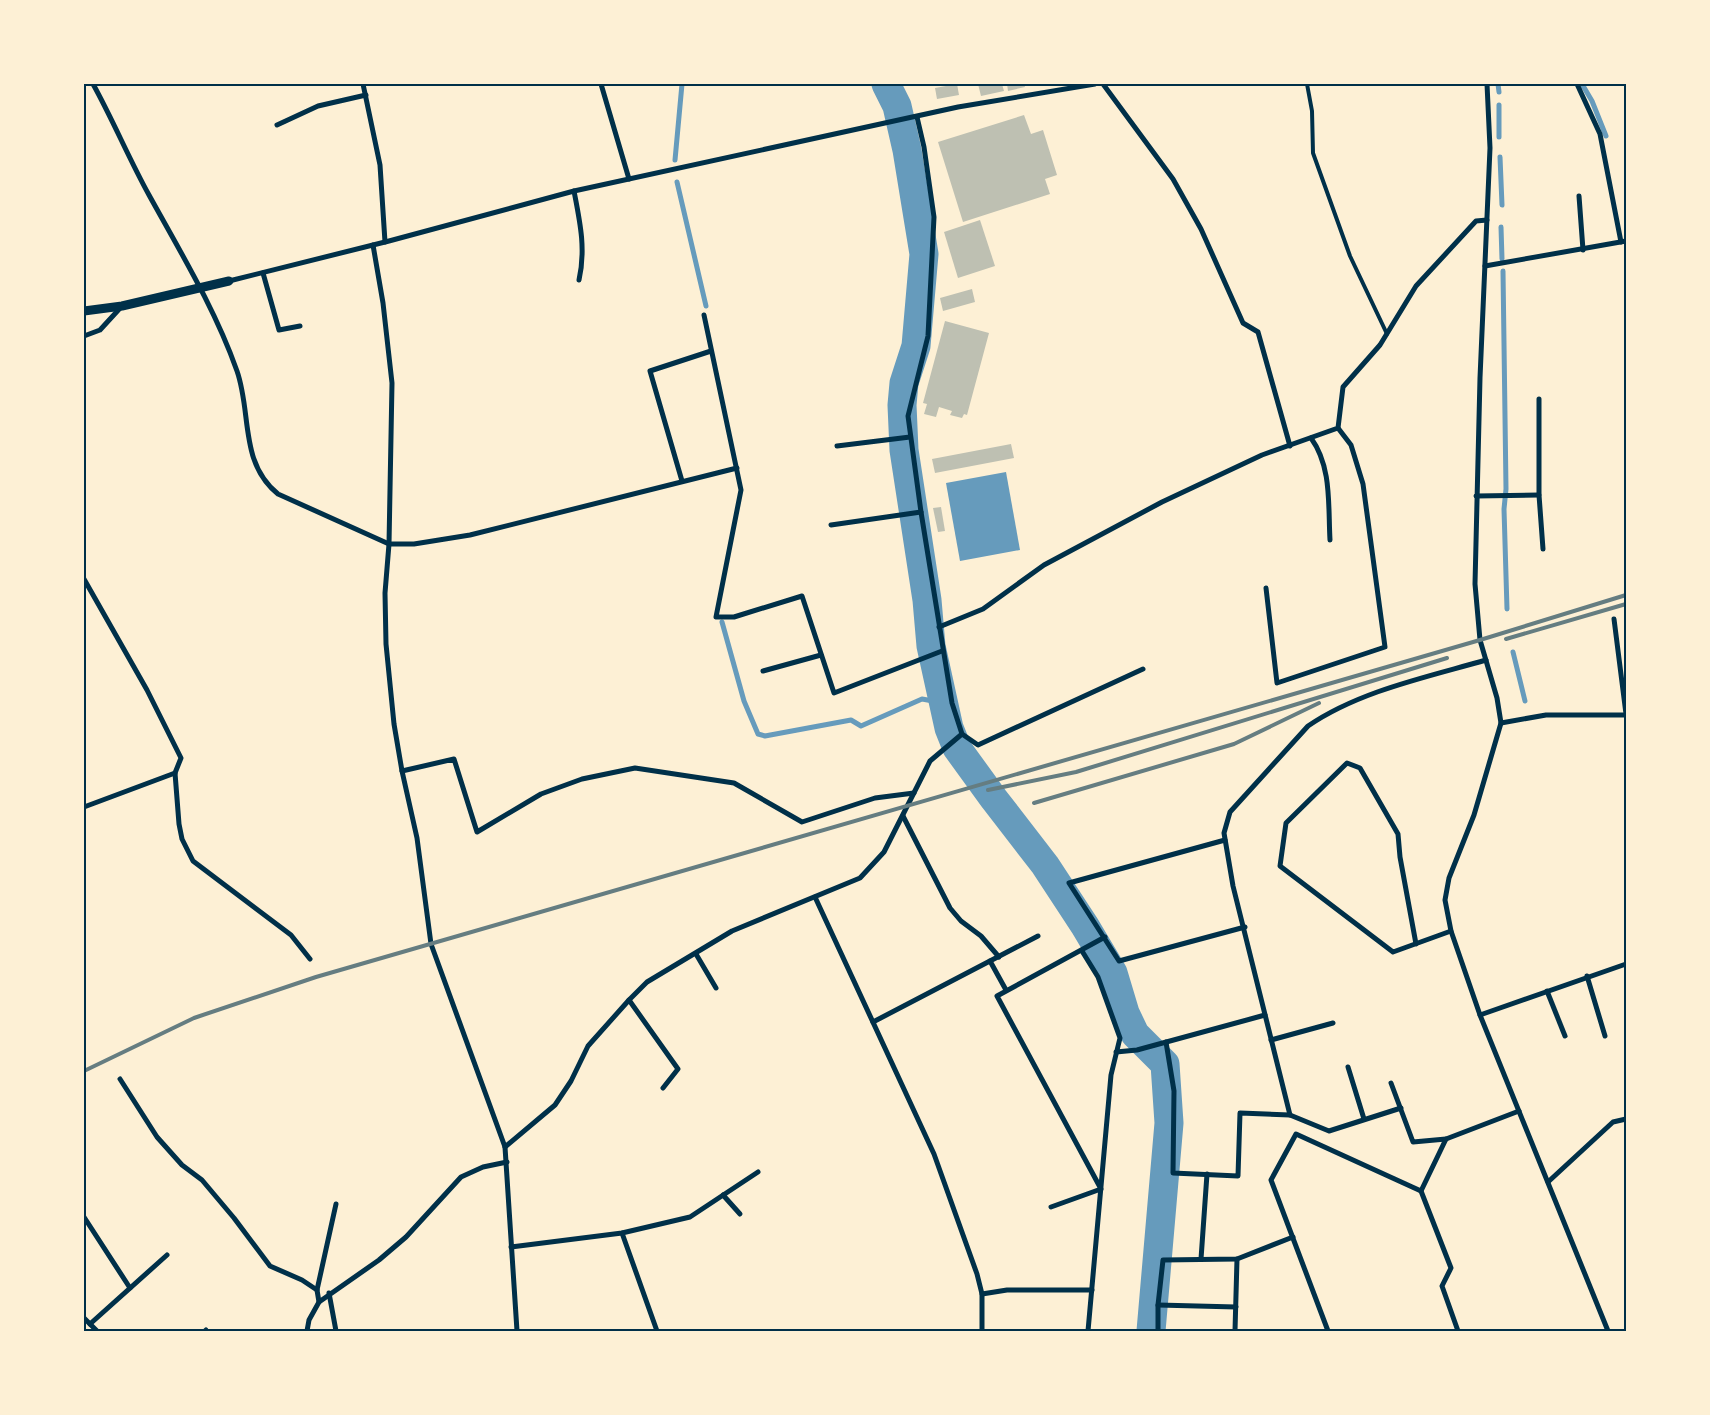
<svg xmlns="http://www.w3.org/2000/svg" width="1710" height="1415" font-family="Inter,sans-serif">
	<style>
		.water { fill: #669bbc }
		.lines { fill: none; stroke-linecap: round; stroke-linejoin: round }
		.stream { stroke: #669bbc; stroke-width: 5 }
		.river { stroke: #669bbc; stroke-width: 29 }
		.building { fill: #bec0b2 }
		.service { stroke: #003049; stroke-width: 4 }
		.minor { stroke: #003049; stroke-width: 5 }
		.tertiary { stroke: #003049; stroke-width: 9 }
		.rail { stroke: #657d81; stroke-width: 4 }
		.neatline { fill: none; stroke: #003049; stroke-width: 2 }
	</style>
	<rect width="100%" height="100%" fill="#fdf0d5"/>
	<path class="water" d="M 1006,472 L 1020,550 L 960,561 L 946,483 Z"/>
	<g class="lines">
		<g class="stream">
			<path d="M 1498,84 L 1499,92"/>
			<path d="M 1582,84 L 1592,101 L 1606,136"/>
			<path d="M 1499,105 L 1499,137"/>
			<path d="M 1500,157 L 1502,205"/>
			<path d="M 675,160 L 682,84"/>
			<path d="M 677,182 L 706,306"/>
			<path d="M 1501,227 L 1502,259"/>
			<path d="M 1503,271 L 1506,489 L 1504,509 L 1507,609"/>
			<path d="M 722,622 L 744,701 L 758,734 L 765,736 L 851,720 L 861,726 L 922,699 L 944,703"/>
			<path d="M 1513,652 L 1525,701"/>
		</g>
		<path class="river" d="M 886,84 L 897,106 L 907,150 L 924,254 L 916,346 L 904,383 L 902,405 L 904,450 L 927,600 L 931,646 L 949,728 L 957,748 L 994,799 L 1045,865 L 1085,926 L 1113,973 L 1125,1013 L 1135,1034 L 1165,1064 L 1169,1123 L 1151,1331"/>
	</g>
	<g class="building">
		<path d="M 957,84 L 959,95 L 937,99 L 935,88 Z"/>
		<path d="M 978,84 L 1002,84 L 1004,91 L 981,96 Z"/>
		<path d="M 1007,84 L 1024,84 L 1025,87 L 1008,91 Z"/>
		<path d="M 1024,115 L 1031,134 L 1043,130 L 1057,175 L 1045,179 L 1050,194 L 963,222 L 938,142 Z"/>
		<path d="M 980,220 L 995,266 L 958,278 L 944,232 Z"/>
		<path d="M 972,289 L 975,302 L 943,311 L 940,298 Z"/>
		<path d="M 945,321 L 989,333 L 967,415 L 964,414 L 962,418 L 950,415 L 952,411 L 939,407 L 936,417 L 924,414 L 927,404 L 923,403 Z"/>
		<path d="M 1011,444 L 1014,458 L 935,473 L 932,459 Z"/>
		<path d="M 941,507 L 945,531 L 938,532 L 933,508 Z"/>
	</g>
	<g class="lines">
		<path class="service" d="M 1307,84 L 1312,111 L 1313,153 L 1350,256 L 1387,334"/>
		<g class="minor">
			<path d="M 93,84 C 113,120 129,159 149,195 C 181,253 215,309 237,371 C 252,414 239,462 278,494 L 389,544 L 414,544 L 470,535 L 737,468"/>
			<path d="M 363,84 L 380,165 L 385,242"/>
			<path d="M 601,84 L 629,179"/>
			<path d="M 1103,84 L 1173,179 L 1201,229 L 1243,323 L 1258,332 L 1290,446"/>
			<path d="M 1487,84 L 1490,148 L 1480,378 L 1475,584 L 1480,640 L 1497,698 L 1501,723 L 1474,815 L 1449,878 L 1445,900 L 1451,931 L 1480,1015 L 1608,1331"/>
			<path d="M 1577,84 L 1600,134 L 1621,242"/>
			<path d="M 917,117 L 924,147 L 934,217 L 928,336 L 908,416 L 921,512 L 952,703 L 962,734 L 978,745 L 1143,669"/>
			<path d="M 277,125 L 318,106 L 366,95"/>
			<path d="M 574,191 C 580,222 586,249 579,280"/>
			<path d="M 1579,196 L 1583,250"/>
			<path d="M 373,245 L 383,303 L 392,383 L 389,544 L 385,593 L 386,644 L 394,724 L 402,771 L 417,838 L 431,944 L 505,1147 L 517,1331"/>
			<path d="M 1485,266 L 1626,241"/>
			<path d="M 263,273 L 279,330 L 300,326"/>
			<path d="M 229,281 L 389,241 L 574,191 L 958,107 L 1095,84"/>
			<path d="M 704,315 L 741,490 L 716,617 L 734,617 L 802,596 L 834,693 L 942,651"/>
			<path d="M 84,336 L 100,330 L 122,306"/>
			<path d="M 1539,399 L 1539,495 L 1543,549"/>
			<path d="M 1311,438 C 1332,467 1328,505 1330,540"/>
			<path d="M 837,446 L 910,437"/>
			<path d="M 682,481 L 650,371 L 711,351"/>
			<path d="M 1476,496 L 1539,495"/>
			<path d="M 831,525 L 921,512"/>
			<path d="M 84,579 L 147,690 L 181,758 L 175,773 L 179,824 L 182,839 L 193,861 L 291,935 L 310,959"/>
			<path d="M 1266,588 L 1277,683 L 1385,647 L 1363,484 L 1351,445 L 1338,428"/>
			<path d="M 1614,619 L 1626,714"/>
			<path d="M 939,627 L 983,609 L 1044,565 L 1162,502 L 1262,455 L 1338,428 L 1343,387 L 1380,345 L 1416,286 L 1476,221 L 1487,220"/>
			<path d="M 763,671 L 821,655"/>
			<path d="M 1501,723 L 1546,715 L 1626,715"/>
			<path d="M 402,771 L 454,759 L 477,832 L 541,794 L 582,779 L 635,768 L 734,783 L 802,822 L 875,798 L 914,793"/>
			<path d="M 84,807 L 175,773"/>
			<path d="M 903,816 L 950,908 L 961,921 L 981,936 L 999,957"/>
			<path d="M 1225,840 L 1069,883 L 1119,961 L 1245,927"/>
			<path d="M 815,897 L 934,1154 L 977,1274 L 982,1294 L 982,1331"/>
			<path d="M 1416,944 L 1400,857 L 1398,834 L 1360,768 L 1347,763 L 1286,823 L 1280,866 L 1393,952 L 1451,931"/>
			<path d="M 1082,951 L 1098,977 L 1120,1038 L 1111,1075 L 1088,1331"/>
			<path d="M 696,954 L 716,988"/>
			<path d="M 990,961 L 1006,990"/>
			<path d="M 1587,976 L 1605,1036"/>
			<path d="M 1547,991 L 1565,1036"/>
			<path d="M 629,1000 L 678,1069 L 663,1088"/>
			<path d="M 1480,1015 L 1626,964"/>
			<path d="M 873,1022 L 1038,936"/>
			<path d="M 1271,1040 L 1333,1023"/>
			<path d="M 1166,1042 L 1174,1091 L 1173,1173 L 1238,1176 L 1240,1113 L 1290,1115 L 1329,1131 L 1401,1108"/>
			<path d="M 1116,1052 L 1137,1050 L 1265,1015"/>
			<path d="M 1348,1067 L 1364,1119"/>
			<path d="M 120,1079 L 157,1137 L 182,1165 L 202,1180 L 234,1218 L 270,1266 L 302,1280 L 317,1290"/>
			<path d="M 1391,1083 L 1413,1142 L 1446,1139"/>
			<path d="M 1290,1115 L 1233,886 L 1224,833 L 1230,812 L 1308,726 C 1359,691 1427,677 1486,660"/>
			<path d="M 505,1147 L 555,1105 L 571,1081 L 588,1046 L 629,1000 L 647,982 L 732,931 L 860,878 L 884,852 L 930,761 L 962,734"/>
			<path d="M 1548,1182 L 1613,1122 L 1626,1119"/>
			<path d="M 1421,1191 L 1446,1139 L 1519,1111"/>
			<path d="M 723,1195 L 740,1214"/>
			<path d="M 1051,1207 L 1101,1189 L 997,996 L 1105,937"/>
			<path d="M 84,1217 L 130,1288"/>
			<path d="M 622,1233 L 657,1331"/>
			<path d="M 511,1247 L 622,1233 L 690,1217 L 758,1172"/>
			<path d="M 1201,1259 L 1207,1174"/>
			<path d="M 329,1293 L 336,1331"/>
			<path d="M 982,1294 L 1007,1290 L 1092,1290"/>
			<path d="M 319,1302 L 317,1290 L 336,1204"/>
			<path d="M 1158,1305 L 1236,1307"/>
			<path d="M 84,1318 L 97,1331"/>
			<path d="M 90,1324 L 167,1255"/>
			<path d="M 205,1331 L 206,1330"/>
			<path d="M 307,1331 L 309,1320 L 319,1302 L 379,1260 L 406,1237 L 461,1177 L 483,1167 L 507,1162"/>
			<path d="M 1158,1331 L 1158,1305 L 1163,1260 L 1237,1259 L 1293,1237"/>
			<path d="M 1235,1331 L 1237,1259"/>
			<path d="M 1328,1331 L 1271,1180 L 1296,1134 L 1421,1191 L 1451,1268 L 1442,1286 L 1458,1331"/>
		</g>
		<path class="tertiary" d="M 84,311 L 122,306 L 229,281"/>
		<g class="rail">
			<path d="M 1506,639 L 1626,604"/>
			<path d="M 988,790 L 1076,772 L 1447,658"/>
			<path d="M 1034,803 L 1234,744 L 1319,703"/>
			<path d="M 84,1071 L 194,1018 L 316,977 L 1480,640 L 1626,595"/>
		</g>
	</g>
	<rect width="1710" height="1415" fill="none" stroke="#fdf0d5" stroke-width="170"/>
	<rect x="85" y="85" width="1540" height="1245" class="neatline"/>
</svg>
